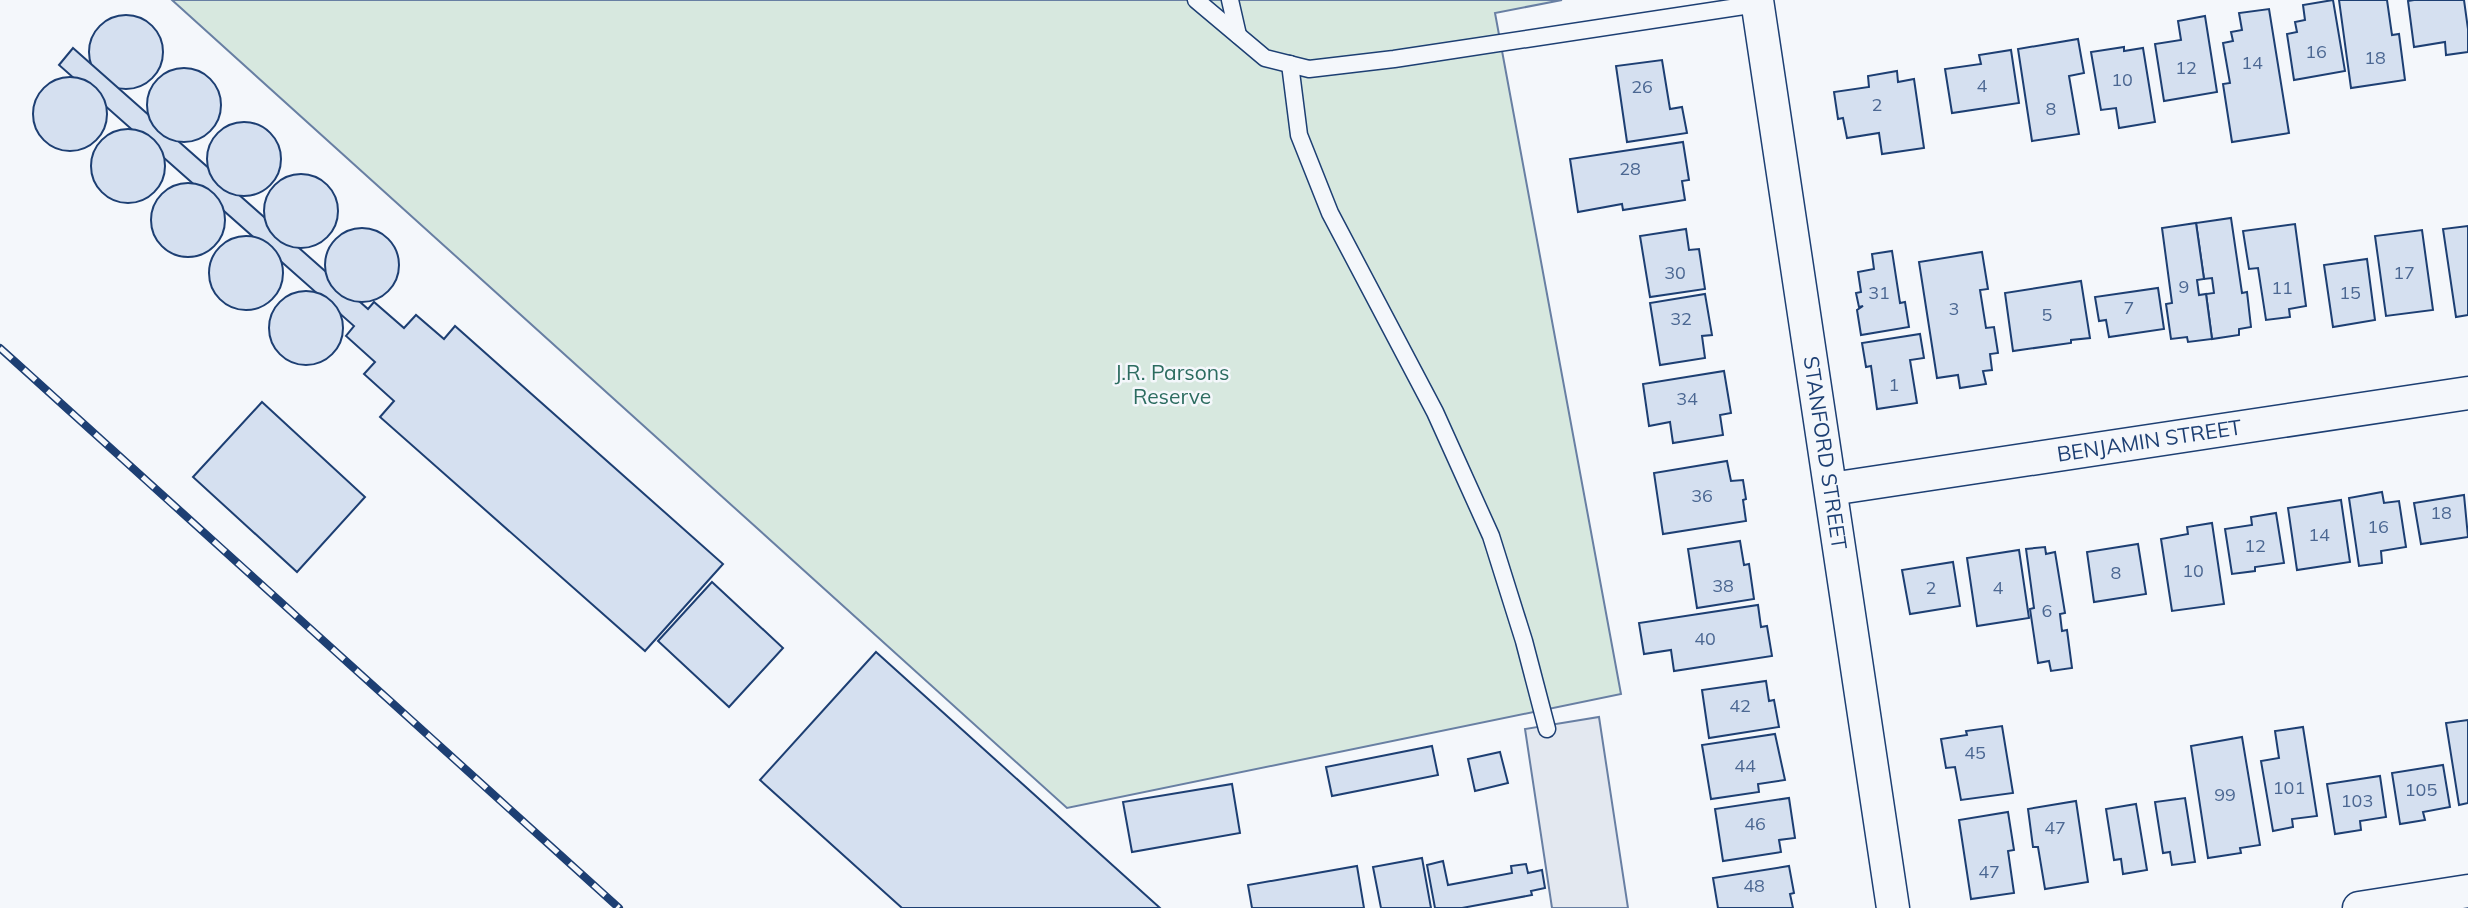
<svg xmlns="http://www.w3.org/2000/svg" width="2468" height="908" font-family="Mulish,sans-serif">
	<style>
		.green { fill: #d7e8df; stroke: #687fa3; stroke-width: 2 }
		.parking { fill: #e3e8f0; stroke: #687fa3; stroke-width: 2 }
		.building { fill: #d5e0f0; stroke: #1d3f73; stroke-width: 2 }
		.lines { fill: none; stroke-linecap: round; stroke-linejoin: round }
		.service-casing { stroke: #1d3f73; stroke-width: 19 }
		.minor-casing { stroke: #1d3f73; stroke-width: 35 }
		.service { stroke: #f4f7fb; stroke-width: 16 }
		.minor { stroke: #f4f7fb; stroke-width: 32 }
		.rail-casing { stroke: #1d3f73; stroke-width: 8 }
		.rail { stroke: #f4f7fb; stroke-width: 5; stroke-dasharray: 16; stroke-linecap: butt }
		.labels { text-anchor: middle; stroke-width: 5; stroke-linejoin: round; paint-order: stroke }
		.number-label { font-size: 18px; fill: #4b6792 }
		.park-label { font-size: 21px; fill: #2c6c60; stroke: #f4f7fb }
		.street-label { font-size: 21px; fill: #1d3f73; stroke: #f4f7fb }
	</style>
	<rect width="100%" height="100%" fill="#f4f7fb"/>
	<path class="green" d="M 172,0 L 1562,0 L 1495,13 L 1621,694 L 1067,808 Z"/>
	<path class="parking" d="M 1599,717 L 1628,908 L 1552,908 L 1525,729 Z"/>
	<g class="building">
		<path d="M 2333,0 L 2345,71 L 2294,80 L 2287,34 L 2297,32 L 2295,22 L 2305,20 L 2303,5 Z"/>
		<path d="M 2339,0 L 2387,0 L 2392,35 L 2399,34 L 2405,80 L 2351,88 Z"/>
		<path d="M 2414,0 L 2464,0 L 2468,29 L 2468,52 L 2446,55 L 2445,42 L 2414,47 L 2408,1 Z"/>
		<path d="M 2269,9 L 2289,133 L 2232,142 L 2223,84 L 2230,83 L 2223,43 L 2233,41 L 2231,32 L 2242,30 L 2239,13 Z"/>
		<circle cx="126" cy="52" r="37"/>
		<path d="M 2205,16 L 2217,92 L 2164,101 L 2155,44 L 2181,40 L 2178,21 Z"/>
		<path d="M 2078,39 L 2084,73 L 2069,76 L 2079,134 L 2032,141 L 2018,49 Z"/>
		<path d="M 2124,47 L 2124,51 L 2143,48 L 2155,122 L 2119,128 L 2116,108 L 2101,110 L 2091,52 Z"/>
		<path d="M 73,48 L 368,309 L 374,302 L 404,328 L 416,315 L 444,339 L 455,326 L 723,564 L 645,651 L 380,417 L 394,401 L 364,374 L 375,362 L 346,336 L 354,326 L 59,65 Z"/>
		<path d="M 2011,50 L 2019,103 L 1952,113 L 1945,69 L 1981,64 L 1979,55 Z"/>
		<path d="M 1662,60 L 1670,109 L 1682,107 L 1687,133 L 1627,142 L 1616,66 Z"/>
		<circle cx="184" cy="105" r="37"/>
		<path d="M 1897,71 L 1898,82 L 1914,79 L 1924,148 L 1882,154 L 1879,133 L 1847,138 L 1843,118 L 1838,119 L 1834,92 L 1869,87 L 1868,76 Z"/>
		<circle cx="70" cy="114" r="37"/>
		<circle cx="244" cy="159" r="37"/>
		<circle cx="128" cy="166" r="37"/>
		<path d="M 1683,142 L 1689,180 L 1682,181 L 1685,200 L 1623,210 L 1622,204 L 1578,212 L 1570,159 Z"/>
		<circle cx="301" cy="211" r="37"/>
		<circle cx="188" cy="220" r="37"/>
		<path d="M 2231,218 L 2242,293 L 2247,292 L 2251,327 L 2239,329 L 2239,335 L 2212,339 L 2206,294 L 2214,293 L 2212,278 L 2204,279 L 2196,223 Z"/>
		<path d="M 2196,223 L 2204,279 L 2197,280 L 2199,295 L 2206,294 L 2212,339 L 2188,342 L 2187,337 L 2171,339 L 2166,304 L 2172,303 L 2162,228 Z"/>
		<path d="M 2295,224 L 2306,306 L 2289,309 L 2290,317 L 2266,320 L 2258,268 L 2249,269 L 2243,231 Z"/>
		<path d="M 2468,226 L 2468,315 L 2456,317 L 2443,229 Z"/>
		<circle cx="362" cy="265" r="37"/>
		<path d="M 1686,229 L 1689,250 L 1699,249 L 1705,289 L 1650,297 L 1640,236 Z"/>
		<path d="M 2422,230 L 2433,310 L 2386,316 L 2375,236 Z"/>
		<circle cx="246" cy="273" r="37"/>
		<path d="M 1892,251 L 1900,303 L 1905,302 L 1909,327 L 1861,335 L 1857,310 L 1863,306 L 1859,307 L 1856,293 L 1861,292 L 1858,272 L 1874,269 L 1872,254 Z"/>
		<path d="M 1982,252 L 1988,289 L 1980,290 L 1986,328 L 1994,327 L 1998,353 L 1990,354 L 1992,370 L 1983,371 L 1986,384 L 1960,388 L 1958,375 L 1937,378 L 1919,262 Z"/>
		<path d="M 2367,259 L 2375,320 L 2333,327 L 2324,265 Z"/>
		<path d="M 2081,281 L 2090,338 L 2071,340 L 2071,343 L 2013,351 L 2005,293 Z"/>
		<path d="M 2158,288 L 2164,329 L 2109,337 L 2106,320 L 2099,321 L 2095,297 Z"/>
		<circle cx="306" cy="328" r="37"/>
		<path d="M 1705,294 L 1712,335 L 1702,336 L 1705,358 L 1660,365 L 1650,303 Z"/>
		<path d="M 1920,334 L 1924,358 L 1910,360 L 1917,403 L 1877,409 L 1871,366 L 1866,367 L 1862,343 Z"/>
		<path d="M 1724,371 L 1731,413 L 1720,415 L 1723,435 L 1673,443 L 1670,422 L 1649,426 L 1643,384 Z"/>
		<path d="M 262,402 L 365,497 L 297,572 L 193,477 Z"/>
		<path d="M 1727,461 L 1731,481 L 1743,480 L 1746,499 L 1743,500 L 1746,521 L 1663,534 L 1654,473 Z"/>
		<path d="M 2382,492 L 2384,503 L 2399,501 L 2406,547 L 2381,551 L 2382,563 L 2359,566 L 2349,498 Z"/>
		<path d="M 2464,495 L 2468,537 L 2421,544 L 2414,503 Z"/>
		<path d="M 2341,500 L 2350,562 L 2297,570 L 2288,508 Z"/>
		<path d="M 2276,513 L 2284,563 L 2255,567 L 2255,571 L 2232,574 L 2225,529 L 2252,525 L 2251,517 Z"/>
		<path d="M 2212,523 L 2224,604 L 2172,611 L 2161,539 L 2188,534 L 2187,527 Z"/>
		<path d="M 1740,541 L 1744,565 L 1749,564 L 1754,599 L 1697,608 L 1688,549 Z"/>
		<path d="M 2138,544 L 2146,594 L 2094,602 L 2087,552 Z"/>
		<path d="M 2045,547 L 2046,554 L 2055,552 L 2065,613 L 2060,614 L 2062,631 L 2067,630 L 2072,668 L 2051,671 L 2049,661 L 2038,663 L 2030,609 L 2034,608 L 2026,549 Z"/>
		<path d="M 2019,550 L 2029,618 L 1977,626 L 1967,558 Z"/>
		<path d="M 1953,562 L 1960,606 L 1910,614 L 1902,570 Z"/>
		<path d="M 712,582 L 783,648 L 729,707 L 658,641 Z"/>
		<path d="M 1758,605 L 1761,627 L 1767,626 L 1772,656 L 1674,671 L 1671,650 L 1644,654 L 1639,623 Z"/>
		<path d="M 876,652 L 1160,908 L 902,908 L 760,780 Z"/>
		<path d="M 1766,681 L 1769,701 L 1774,700 L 1779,727 L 1709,738 L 1702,690 Z"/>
		<path d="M 2468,720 L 2468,803 L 2459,805 L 2446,723 Z"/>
		<path d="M 2002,726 L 2013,793 L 1961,800 L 1955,767 L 1946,768 L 1941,739 L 1967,735 L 1966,731 Z"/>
		<path d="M 2303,727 L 2317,816 L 2292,819 L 2293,827 L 2273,831 L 2261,761 L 2279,758 L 2275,731 Z"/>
		<path d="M 1775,734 L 1785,780 L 1758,784 L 1759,792 L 1711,799 L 1702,745 Z"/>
		<path d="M 2242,737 L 2260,845 L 2240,848 L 2241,853 L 2208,858 L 2191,746 Z"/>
		<path d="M 1432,746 L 1438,775 L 1332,796 L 1326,767 Z"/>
		<path d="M 1500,752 L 1508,783 L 1475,791 L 1468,759 Z"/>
		<path d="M 2443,765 L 2450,807 L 2423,812 L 2425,820 L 2400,824 L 2392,773 Z"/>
		<path d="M 2380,776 L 2386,817 L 2360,821 L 2361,830 L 2335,834 L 2327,784 Z"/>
		<path d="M 1232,784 L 1240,833 L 1132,852 L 1123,802 Z"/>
		<path d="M 1789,798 L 1795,838 L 1779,840 L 1781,852 L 1723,861 L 1715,809 Z"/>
		<path d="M 2185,798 L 2195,862 L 2172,865 L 2170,852 L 2163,853 L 2155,802 Z"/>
		<path d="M 2076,801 L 2088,882 L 2045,889 L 2038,847 L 2033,847 L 2028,809 Z"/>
		<path d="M 2136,804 L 2147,870 L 2123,874 L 2121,859 L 2114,860 L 2106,809 Z"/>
		<path d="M 2008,812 L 2014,850 L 2008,851 L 2014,893 L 1971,899 L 1959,820 Z"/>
		<path d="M 1422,858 L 1431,908 L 1381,908 L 1373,867 Z"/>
		<path d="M 1443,861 L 1448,885 L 1512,873 L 1511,866 L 1526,864 L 1528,873 L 1542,870 L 1545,888 L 1531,891 L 1532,895 L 1462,908 L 1435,908 L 1427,865 Z"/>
		<path d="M 1357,866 L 1364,908 L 1252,908 L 1248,885 Z"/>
		<path d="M 1789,866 L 1794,893 L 1790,894 L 1793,908 L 1718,908 L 1713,878 Z"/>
	</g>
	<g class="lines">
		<g class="service-casing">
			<g id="service">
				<path d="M 1196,0 L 1265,58 L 1309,69 L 1394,59 L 1757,4"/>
				<path d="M 1230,0 L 1238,35"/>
				<path d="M 1290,64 L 1299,135 L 1330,213 L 1435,412 L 1491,536 L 1524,641 L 1547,729"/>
			</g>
		</g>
		<g class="minor-casing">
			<g id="minor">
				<path id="s1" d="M 1757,0 L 1893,908"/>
				<path id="s2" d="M 1831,489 L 2468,393"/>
				<path d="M 2359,908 L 2468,891"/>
			</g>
		</g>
		<use href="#service" class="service"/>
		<use href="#minor" class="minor"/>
		<g class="rail-casing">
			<path id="rail" d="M 0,348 L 619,908"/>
		</g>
		<use href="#rail" class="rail"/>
	</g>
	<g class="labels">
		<g class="number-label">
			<text x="2316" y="58">16</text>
			<text x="2375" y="64">18</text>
			<text x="2252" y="69">14</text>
			<text x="2186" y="74">12</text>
			<text x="2122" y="86">10</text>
			<text x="1982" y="92">4</text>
			<text x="1642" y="93">26</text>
			<text x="1877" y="111">2</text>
			<text x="2051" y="115">8</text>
			<text x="1630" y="175">28</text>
			<text x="1675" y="279">30</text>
			<text x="2404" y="279">17</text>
			<text x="2184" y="293">9</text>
			<text x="2282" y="294">11</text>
			<text x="1879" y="299">31</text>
			<text x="2350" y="299">15</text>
			<text x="2129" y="314">7</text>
			<text x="1954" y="315">3</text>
			<text x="2047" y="321">5</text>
			<text x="1681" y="325">32</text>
			<text x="1894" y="391">1</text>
			<text x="1687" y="405">34</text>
			<text x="1702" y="502">36</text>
			<text x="2441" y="519">18</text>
			<text x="2378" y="533">16</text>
			<text x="2319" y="541">14</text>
			<text x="2255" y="552">12</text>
			<text x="2193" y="577">10</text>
			<text x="2116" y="579">8</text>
			<text x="1723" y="592">38</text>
			<text x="1931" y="594">2</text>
			<text x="1998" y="594">4</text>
			<text x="2047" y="617">6</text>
			<text x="1705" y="645">40</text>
			<text x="1740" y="712">42</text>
			<text x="1975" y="759">45</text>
			<text x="1745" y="772">44</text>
			<text x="2289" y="794">101</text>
			<text x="2421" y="796">105</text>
			<text x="2225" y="801">99</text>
			<text x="2357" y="807">103</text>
			<text x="1755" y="830">46</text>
			<text x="2055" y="834">47</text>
			<text x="1989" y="878">47</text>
			<text x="1754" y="892">48</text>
		</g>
		<g class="park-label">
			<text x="1172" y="380">J.R. Parsons<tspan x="1172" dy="24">Reserve</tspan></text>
		</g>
		<g class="street-label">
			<text dy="7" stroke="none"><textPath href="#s2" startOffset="322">BENJAMIN STREET</textPath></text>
			<text dy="7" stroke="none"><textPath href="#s1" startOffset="458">STANFORD STREET</textPath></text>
		</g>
	</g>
</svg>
